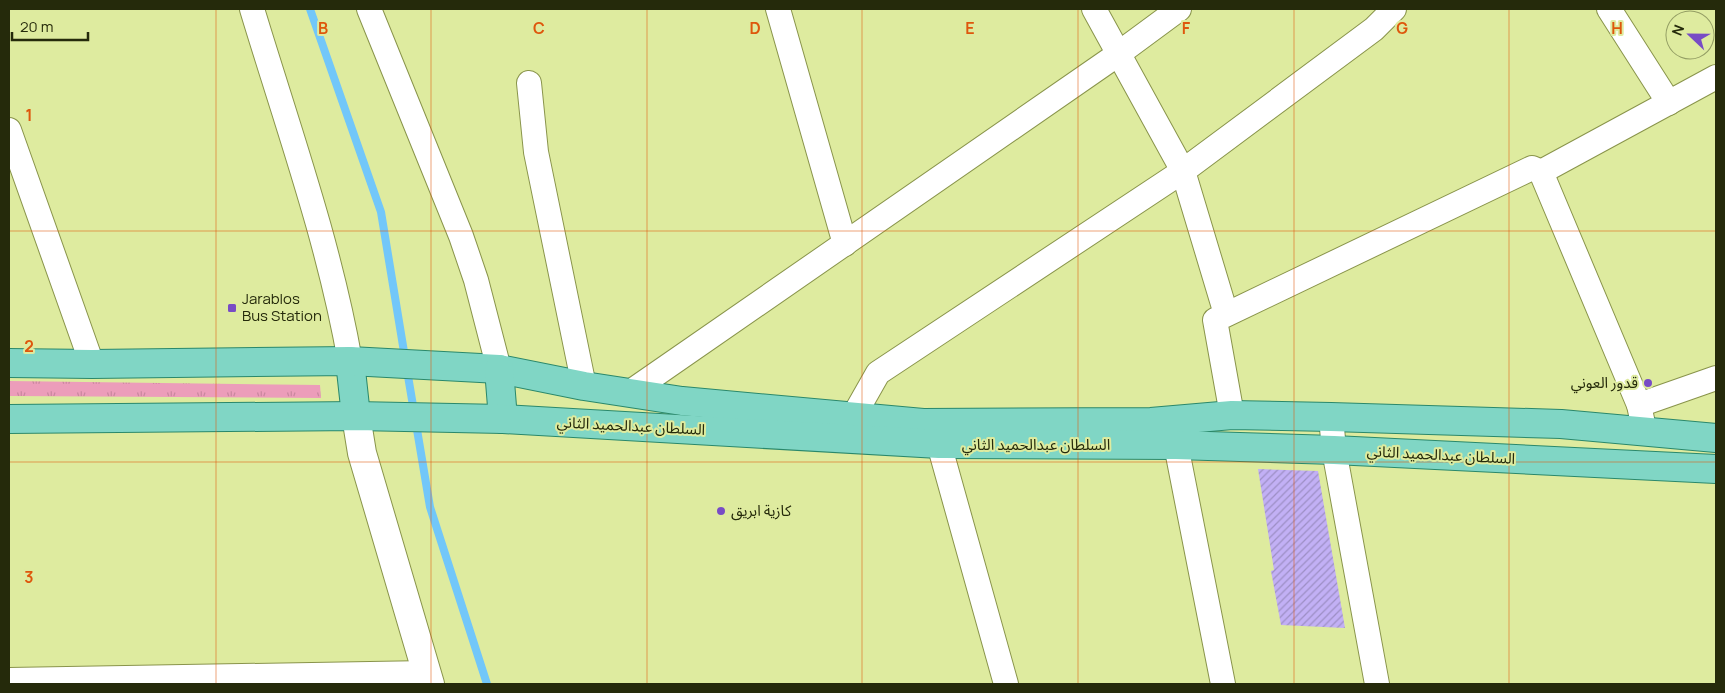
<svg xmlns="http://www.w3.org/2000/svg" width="1725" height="693" font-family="Manrope,'Noto Sans Arabic',sans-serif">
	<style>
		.grass { fill: url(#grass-tufts) }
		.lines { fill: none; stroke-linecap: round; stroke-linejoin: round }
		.stream { stroke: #72c7f9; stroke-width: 8 }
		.building { fill: url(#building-hatch) }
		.street-casing { stroke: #89944b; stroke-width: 26 }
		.secondary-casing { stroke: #89944b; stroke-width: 30 }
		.primary-casing { stroke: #2a886b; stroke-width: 30 }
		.street { stroke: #fff; stroke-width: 24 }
		.secondary { stroke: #fff; stroke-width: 28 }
		.primary { stroke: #80d6c5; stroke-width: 28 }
		.grid { fill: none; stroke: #de570c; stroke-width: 1; stroke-opacity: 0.55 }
		.poi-dot { fill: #784cc5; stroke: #deeb9f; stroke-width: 2 }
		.labels { text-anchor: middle; stroke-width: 4; stroke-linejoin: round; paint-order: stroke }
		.poi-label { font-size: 15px; fill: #252a0b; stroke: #deeb9f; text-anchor: start }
		.street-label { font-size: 15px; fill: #252a0b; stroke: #deeb9f }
		.grid-label { font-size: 16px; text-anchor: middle; font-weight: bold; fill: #de570c; stroke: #deeb9f; stroke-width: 4; stroke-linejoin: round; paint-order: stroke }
	</style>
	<defs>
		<pattern id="grass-tufts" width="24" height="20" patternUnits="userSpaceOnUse" patternTransform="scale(1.25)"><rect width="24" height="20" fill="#ec9dba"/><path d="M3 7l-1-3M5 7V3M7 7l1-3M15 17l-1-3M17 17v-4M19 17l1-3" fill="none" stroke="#ca879f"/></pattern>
		<pattern id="building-hatch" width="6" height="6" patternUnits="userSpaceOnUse" patternTransform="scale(1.25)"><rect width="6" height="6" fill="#c2b0f5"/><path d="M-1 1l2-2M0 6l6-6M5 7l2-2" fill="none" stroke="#9d8fc5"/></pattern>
	</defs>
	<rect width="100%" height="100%" fill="#deeb9f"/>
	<path class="grass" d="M 9,381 L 320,385 L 321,398 L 9,396 Z"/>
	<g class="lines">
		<g class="stream">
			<path d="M 310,9 L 381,212 L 405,358"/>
			<path d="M 407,370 L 430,507 L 487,684"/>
		</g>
	</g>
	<path class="building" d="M 1258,469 L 1318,471 L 1345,628 L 1281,625 L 1271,571 L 1274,570 Z"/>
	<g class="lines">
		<g class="street-casing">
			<g id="street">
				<path d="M 252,9 C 287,125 329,241 350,361"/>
				<path d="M 369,9 L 461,236 L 476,280 L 499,369"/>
				<path d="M 778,9 L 845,244"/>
				<path d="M 1094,9 L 1183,171 L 1226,314"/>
				<path d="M 1609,9 L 1669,103"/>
				<path d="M 529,83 L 536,152 L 584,386"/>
				<path d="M 9,130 L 92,364"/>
				<path d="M 1541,172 L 1716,77"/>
				<path d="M 629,393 L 1114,57 L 1179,9"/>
				<path d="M 1639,405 L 1716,378"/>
				<path d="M 1232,415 L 1215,320 L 1532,168 L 1541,172 L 1639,405 L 1645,433"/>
				<path d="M 853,417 L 878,373 L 1183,171 L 1374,29 L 1394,9"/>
				<path d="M 1331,417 L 1334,450 L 1377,684"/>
				<path d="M 939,444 L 1006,684"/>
				<path d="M 1176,445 L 1223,684"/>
				<path d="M 9,680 L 428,673"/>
			</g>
		</g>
		<g class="secondary-casing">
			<path id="secondary" d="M 356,416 L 362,453 L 430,684"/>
		</g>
		<g class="primary-casing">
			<g id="primary">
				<path d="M 350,361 L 356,416"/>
				<path d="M 9,363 L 92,364 L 350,361 L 499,369 L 584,386 L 682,401 L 923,423 L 1151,422 L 1232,415 L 1331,417 L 1561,424 L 1716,438"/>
				<path d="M 499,369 L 503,419"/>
				<path d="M 9,419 L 356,416 L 503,419 L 939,444 L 1176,445 L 1334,450 L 1716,469"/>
			</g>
		</g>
		<use href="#street" class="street"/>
		<use href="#secondary" class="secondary"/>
		<use href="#primary" class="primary"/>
	</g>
	<path class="grid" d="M 216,9 L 216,684M 431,9 L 431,684M 647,9 L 647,684M 862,9 L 862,684M 1078,9 L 1078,684M 1294,9 L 1294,684M 1509,9 L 1509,684M 9,231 L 1716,231M 9,462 L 1716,462"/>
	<g class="poi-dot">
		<rect x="227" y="303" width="10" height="10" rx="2.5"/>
		<circle cx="1648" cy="383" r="5"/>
		<circle cx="721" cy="511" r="5"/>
	</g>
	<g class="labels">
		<g class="poi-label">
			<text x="242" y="304">Jarablos<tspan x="242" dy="17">Bus Station</tspan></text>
			<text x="1638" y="388" text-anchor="end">قدور العوني</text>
			<text x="731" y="516">كازية ابريق</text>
		</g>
		<g class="street-label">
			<text transform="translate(631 426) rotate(3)" y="5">السلطان عبدالحميد الثاني</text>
			<text x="1036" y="450">السلطان عبدالحميد الثاني</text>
			<text transform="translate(1441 455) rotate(3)" y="5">السلطان عبدالحميد الثاني</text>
		</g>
	</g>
	<g class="grid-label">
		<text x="323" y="34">B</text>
		<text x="539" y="34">C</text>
		<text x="755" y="34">D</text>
		<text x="970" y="34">E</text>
		<text x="1186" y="34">F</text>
		<text x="1402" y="34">G</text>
		<text x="1617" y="34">H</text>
		<text x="29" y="121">1</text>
		<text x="29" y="352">2</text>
		<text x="29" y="583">3</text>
	</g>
	<rect width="1725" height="693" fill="none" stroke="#252a0b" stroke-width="20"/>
	<g transform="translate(1690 35) rotate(292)"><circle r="24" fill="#deeb9f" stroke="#949e64"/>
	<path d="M0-4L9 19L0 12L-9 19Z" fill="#784cc5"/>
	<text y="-8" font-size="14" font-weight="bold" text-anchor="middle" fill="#252a0b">N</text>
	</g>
	<path d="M12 32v8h76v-8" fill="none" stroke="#252a0b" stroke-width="2.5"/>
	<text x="20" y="32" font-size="15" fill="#252a0b" stroke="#deeb9f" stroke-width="4" paint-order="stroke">20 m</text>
</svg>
